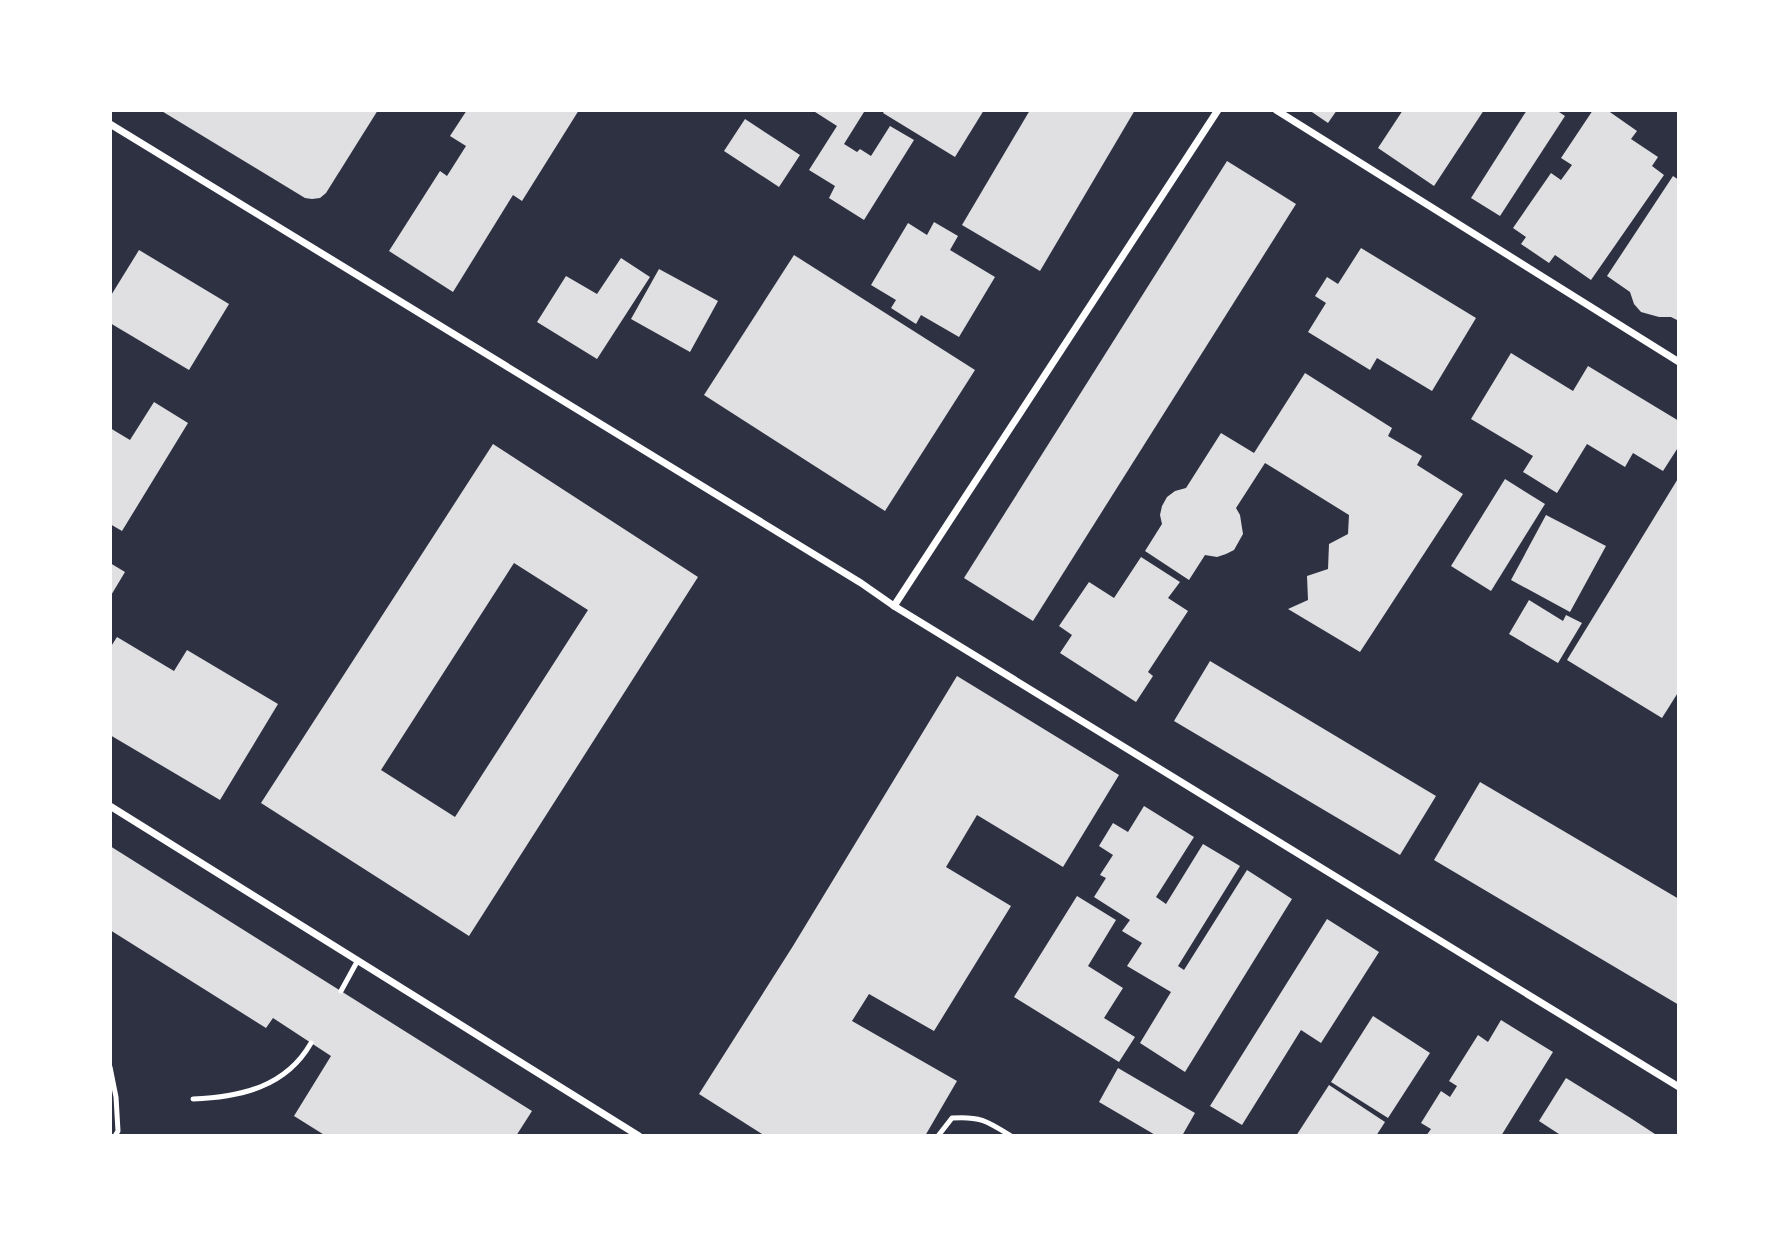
<svg xmlns="http://www.w3.org/2000/svg" width="1789" height="1246" font-family="Inter,sans-serif">
	<style>
		.building { fill: #e0e0e3; fill-rule: evenodd }
		.lines { fill: none; stroke-linecap: round; stroke-linejoin: round }
		.service { stroke: #fff; stroke-width: 5 }
		.minor { stroke: #fff; stroke-width: 7 }
	</style>
	<rect width="100%" height="100%" fill="#2d3142"/>
	<g class="building">
		<path d="M 160,110 L 378,110 L 326,193 L 320,198 L 312,199 L 305,198 Z"/>
		<path d="M 467,110 L 579,110 L 522,201 L 513,195 L 453,292 L 389,251 L 440,171 L 447,176 L 466,146 L 450,136 Z"/>
		<path d="M 812,110 L 862,110 L 864,112 L 844,144 L 857,152 L 860,149 L 871,156 L 890,126 L 914,140 L 864,220 L 829,198 L 835,186 L 809,170 L 837,126 Z"/>
		<path d="M 885,110 L 984,110 L 955,157 L 883,113 Z"/>
		<path d="M 1030,110 L 1135,110 L 1040,271 L 962,225 Z"/>
		<path d="M 1309,110 L 1337,110 L 1328,123 Z"/>
		<path d="M 1403,110 L 1484,110 L 1434,186 L 1378,148 Z"/>
		<path d="M 1527,110 L 1556,110 L 1565,116 L 1500,216 L 1471,198 Z"/>
		<path d="M 1593,110 L 1607,110 L 1637,131 L 1631,139 L 1658,157 L 1652,166 L 1664,175 L 1591,280 L 1555,255 L 1549,263 L 1521,244 L 1526,237 L 1513,228 L 1551,173 L 1561,180 L 1572,165 L 1561,158 Z"/>
		<path d="M 745,119 L 800,155 L 779,187 L 724,151 Z"/>
		<path d="M 1227,161 L 1296,204 L 1033,621 L 964,578 Z"/>
		<path d="M 1673,176 L 1679,180 L 1679,321 L 1671,317 L 1659,317 L 1641,312 L 1634,304 L 1630,292 L 1607,276 Z"/>
		<path d="M 934,222 L 958,236 L 950,250 L 995,277 L 959,337 L 921,315 L 916,324 L 891,308 L 896,300 L 871,285 L 908,223 L 927,235 Z"/>
		<path d="M 1361,248 L 1476,318 L 1432,391 L 1377,358 L 1370,370 L 1308,332 L 1326,303 L 1315,296 L 1327,277 L 1338,284 Z"/>
		<path d="M 139,250 L 229,304 L 189,370 L 110,323 L 110,297 Z"/>
		<path d="M 794,255 L 975,370 L 885,511 L 704,395 Z"/>
		<path d="M 621,258 L 650,277 L 597,359 L 537,322 L 566,276 L 597,294 Z"/>
		<path d="M 659,269 L 718,301 L 690,352 L 631,319 Z"/>
		<path d="M 1511,353 L 1573,391 L 1588,366 L 1679,421 L 1679,446 L 1663,471 L 1633,453 L 1625,467 L 1587,444 L 1557,493 L 1523,472 L 1533,456 L 1471,419 Z"/>
		<path d="M 1305,373 L 1392,428 L 1388,436 L 1422,456 L 1417,465 L 1463,494 L 1360,652 L 1288,609 L 1308,600 L 1307,576 L 1328,569 L 1329,544 L 1348,534 L 1349,515 L 1265,463 L 1236,508 L 1240,515 L 1243,534 L 1234,550 L 1226,554 L 1217,557 L 1205,555 L 1189,580 L 1145,551 L 1162,524 L 1160,515 L 1162,506 L 1167,497 L 1175,491 L 1186,488 L 1221,433 L 1254,453 Z"/>
		<path d="M 154,402 L 188,423 L 122,531 L 110,524 L 110,428 L 130,440 Z"/>
		<path d="M 493,444 L 698,577 L 469,936 L 261,803 ZM 514,563 L 588,610 L 455,817 L 381,770 Z"/>
		<path d="M 1679,477 L 1679,691 L 1662,718 L 1567,660 Z"/>
		<path d="M 1505,479 L 1545,504 L 1491,591 L 1451,566 Z"/>
		<path d="M 1546,515 L 1606,546 L 1570,612 L 1511,580 Z"/>
		<path d="M 1141,557 L 1180,582 L 1168,598 L 1188,611 L 1148,672 L 1153,676 L 1136,702 L 1060,653 L 1072,635 L 1059,626 L 1089,582 L 1114,598 Z"/>
		<path d="M 110,563 L 125,572 L 110,597 Z"/>
		<path d="M 1529,600 L 1563,621 L 1566,615 L 1582,623 L 1558,663 L 1509,634 Z"/>
		<path d="M 117,637 L 174,671 L 187,650 L 278,704 L 220,800 L 110,735 L 110,648 Z"/>
		<path d="M 1210,661 L 1436,796 L 1400,855 L 1174,721 Z"/>
		<path d="M 957,676 L 1119,775 L 1063,867 L 977,815 L 946,867 L 1011,906 L 934,1031 L 869,994 L 852,1021 L 957,1081 L 925,1136 L 765,1136 L 699,1094 L 793,946 Z"/>
		<path d="M 1480,782 L 1679,899 L 1679,1005 L 1434,860 Z"/>
		<path d="M 1144,806 L 1194,837 L 1156,897 L 1166,904 L 1203,844 L 1240,866 L 1178,966 L 1184,970 L 1247,870 L 1292,899 L 1185,1072 L 1140,1043 L 1171,992 L 1127,966 L 1142,943 L 1122,931 L 1130,920 L 1094,897 L 1106,878 L 1100,875 L 1113,855 L 1099,846 L 1113,823 L 1128,832 Z"/>
		<path d="M 110,846 L 532,1111 L 516,1136 L 326,1136 L 294,1116 L 331,1056 L 273,1018 L 266,1028 L 110,930 Z"/>
		<path d="M 1077,896 L 1116,920 L 1088,966 L 1123,988 L 1104,1018 L 1135,1037 L 1119,1062 L 1014,997 Z"/>
		<path d="M 1327,919 L 1379,952 L 1321,1043 L 1301,1030 L 1242,1125 L 1210,1106 Z"/>
		<path d="M 1373,1016 L 1430,1053 L 1388,1118 L 1331,1082 Z"/>
		<path d="M 1501,1020 L 1553,1052 L 1501,1136 L 1426,1136 L 1431,1129 L 1421,1123 L 1441,1091 L 1450,1097 L 1457,1086 L 1449,1081 L 1478,1035 L 1488,1042 Z"/>
		<path d="M 1118,1068 L 1195,1113 L 1182,1136 L 1157,1136 L 1099,1102 Z"/>
		<path d="M 1566,1078 L 1629,1117 L 1658,1136 L 1562,1136 L 1539,1121 Z"/>
		<path d="M 1329,1085 L 1385,1122 L 1376,1136 L 1296,1136 Z"/>
	</g>
	<g class="lines">
		<g class="service">
			<path d="M 341,991 L 358,960"/>
			<path d="M 110,1067 L 116,1097 L 118,1131 L 115,1136"/>
			<path d="M 193,1099 C 241,1097 286,1087 311,1043"/>
			<path d="M 938,1136 L 952,1118 C 980,1116 987,1121 1011,1136"/>
		</g>
		<g class="minor">
			<path d="M 1276,110 L 1679,362"/>
			<path d="M 110,124 L 861,583 L 894,606 L 1679,1087"/>
			<path d="M 894,606 L 1218,110"/>
			<path d="M 110,806 L 639,1136"/>
		</g>
	</g>
	<rect width="1789" height="1246" fill="none" stroke="#ffffff" stroke-width="224"/>
</svg>
